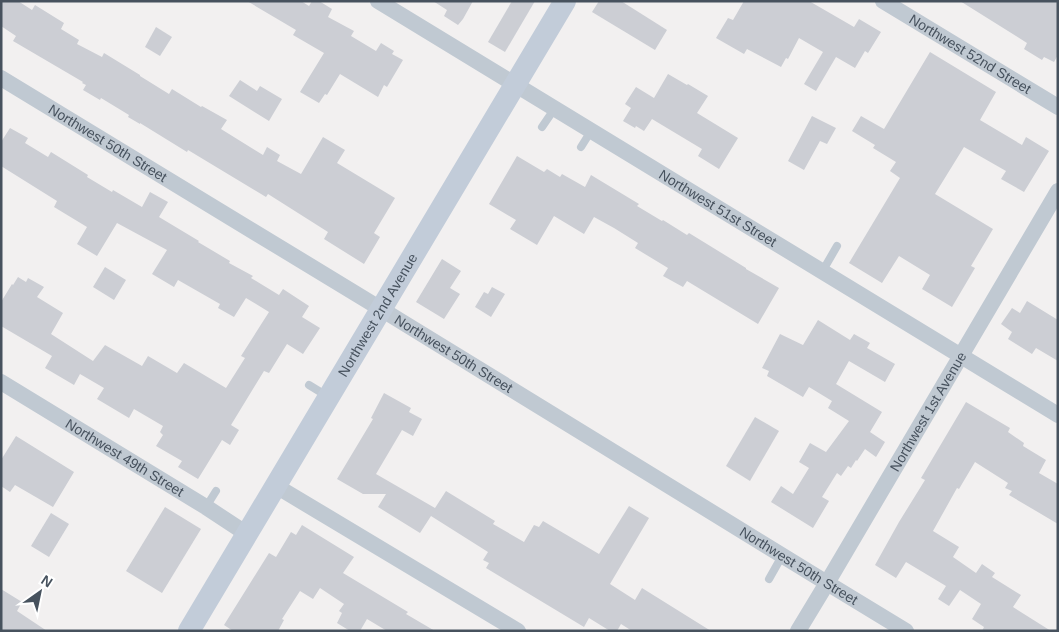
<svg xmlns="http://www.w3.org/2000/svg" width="1059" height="632" font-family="Helvetica,sans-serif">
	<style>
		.building { fill: #ccced4 }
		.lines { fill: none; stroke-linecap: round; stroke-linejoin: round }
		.lane { stroke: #c0c9d2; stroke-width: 8 }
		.street { stroke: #c0c9d2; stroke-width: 16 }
		.secondary { stroke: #c2ccd9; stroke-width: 22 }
		.labels { text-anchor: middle; stroke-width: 4; stroke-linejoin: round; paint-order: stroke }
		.street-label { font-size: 14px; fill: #47525e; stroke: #fff }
	</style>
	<rect width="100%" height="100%" fill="#f2f0f0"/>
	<g class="building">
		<path d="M 1,1 L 18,1 L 32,10 L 35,5 L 64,23 L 61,29 L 79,40 L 77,44 L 102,57 L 104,53 L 140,75 L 140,76 L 169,94 L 172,89 L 201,107 L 202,106 L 227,120 L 221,129 L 263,155 L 267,147 L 280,155 L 277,161 L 301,174 L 323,137 L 345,150 L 337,163 L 395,198 L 374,233 L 380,237 L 364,264 L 324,239 L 328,232 L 268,194 L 266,197 L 188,150 L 187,152 L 140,123 L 140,124 L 128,117 L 129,115 L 101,98 L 100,100 L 83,90 L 86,85 L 82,83 L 83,82 L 13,41 L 16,36 L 1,26 Z"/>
		<path d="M 247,1 L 301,1 L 309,6 L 312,1 L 319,1 L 332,9 L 328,17 L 354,31 L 351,36 L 376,51 L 381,43 L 394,51 L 392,54 L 403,60 L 387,87 L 384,85 L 378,97 L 340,74 L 327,95 L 325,94 L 319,103 L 300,92 L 324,53 L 293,35 L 296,30 Z"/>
		<path d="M 433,1 L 473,1 L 463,19 L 458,25 L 444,16 L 447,10 Z"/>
		<path d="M 512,1 L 535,1 L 505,52 L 488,42 Z"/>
		<path d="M 599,1 L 621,1 L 667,30 L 655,50 L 592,12 Z"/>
		<path d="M 744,1 L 809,1 L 854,27 L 859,19 L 881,32 L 868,53 L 865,51 L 855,68 L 836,57 L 816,91 L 804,84 L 823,52 L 799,38 L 788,59 L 786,58 L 781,67 L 747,49 L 744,54 L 716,38 L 728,18 L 733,20 Z"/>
		<path d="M 960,1 L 1058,1 L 1058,55 L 1054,62 L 1044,57 L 1042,60 L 1024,49 L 1027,43 Z"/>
		<path d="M 156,27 L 172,37 L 160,56 L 145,47 Z"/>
		<path d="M 930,52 L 996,92 L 980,120 L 1022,145 L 1026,137 L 1049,151 L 1024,192 L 1001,179 L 1006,171 L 964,147 L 935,194 L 993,229 L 971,266 L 975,268 L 952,307 L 922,289 L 930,275 L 899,256 L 882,283 L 849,263 L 900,178 L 890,171 L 896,162 L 873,148 L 875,145 L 852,131 L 861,116 L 884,129 Z"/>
		<path d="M 668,74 L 687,85 L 688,84 L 708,96 L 697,113 L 738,138 L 719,169 L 698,156 L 702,149 L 652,119 L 644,131 L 636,126 L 635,128 L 623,121 L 631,108 L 625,104 L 636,87 L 654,98 Z"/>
		<path d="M 240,80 L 257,91 L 260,86 L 282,99 L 269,121 L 229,96 Z"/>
		<path d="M 812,116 L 836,128 L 827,144 L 820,141 L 804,170 L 788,161 Z"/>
		<path d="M 10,128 L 28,138 L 25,143 L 48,157 L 51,152 L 88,175 L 87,177 L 112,192 L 113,190 L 142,207 L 150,192 L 168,202 L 159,217 L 199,241 L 198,242 L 230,261 L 229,263 L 253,276 L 251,278 L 279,295 L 283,289 L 309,306 L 302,317 L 320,328 L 303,354 L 287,344 L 269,373 L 264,371 L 231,425 L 239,430 L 230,445 L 222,440 L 198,479 L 178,467 L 182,461 L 156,446 L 163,435 L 160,432 L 163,426 L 134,409 L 129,418 L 97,399 L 104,388 L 80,374 L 74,385 L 45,368 L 52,356 L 1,326 L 1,302 L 12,284 L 13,285 L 18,277 L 26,282 L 28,278 L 44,287 L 37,297 L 63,313 L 51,334 L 93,361 L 105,345 L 142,366 L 148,356 L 177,373 L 184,363 L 226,388 L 245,358 L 241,356 L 269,312 L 246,298 L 234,317 L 218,308 L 220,304 L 178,280 L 174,287 L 152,274 L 167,250 L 117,223 L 97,256 L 77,244 L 87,227 L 54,207 L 57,201 L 1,166 L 1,142 Z"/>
		<path d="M 517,156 L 544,172 L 547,169 L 560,177 L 562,174 L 585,187 L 591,175 L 639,204 L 637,206 L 662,221 L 663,220 L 687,235 L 689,233 L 746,268 L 746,269 L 779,288 L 758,324 L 687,281 L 683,287 L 663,276 L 668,268 L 635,248 L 638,243 L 614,228 L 594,217 L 584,234 L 554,216 L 537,245 L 510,229 L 516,220 L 489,204 Z"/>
		<path d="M 442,259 L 461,271 L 450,288 L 460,294 L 444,319 L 416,302 Z"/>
		<path d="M 105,267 L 126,280 L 114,300 L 93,287 Z"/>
		<path d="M 492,287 L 505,294 L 491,317 L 475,307 L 484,292 L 488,294 Z"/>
		<path d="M 1027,301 L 1058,320 L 1058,361 L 1036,348 L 1032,354 L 1008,339 L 1012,332 L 1001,324 L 1012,308 L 1020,313 Z"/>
		<path d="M 818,320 L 850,340 L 854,334 L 870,343 L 867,348 L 895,364 L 885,382 L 849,361 L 836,384 L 882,412 L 870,432 L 885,442 L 876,457 L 865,449 L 857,461 L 856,460 L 851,468 L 848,466 L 841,476 L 837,473 L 822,497 L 829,501 L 813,528 L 771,502 L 781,486 L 793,494 L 809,468 L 799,462 L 810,443 L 826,452 L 849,421 L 828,408 L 832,401 L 809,387 L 803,397 L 767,376 L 769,371 L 762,368 L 780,334 L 803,345 Z"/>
		<path d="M 384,393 L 411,408 L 409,412 L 422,419 L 413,436 L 402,430 L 376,474 L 435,508 L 446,491 L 495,521 L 493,524 L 524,542 L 534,525 L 539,527 L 543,521 L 599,554 L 629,506 L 649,518 L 610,584 L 635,600 L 642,588 L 711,631 L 632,631 L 621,624 L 617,631 L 610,631 L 589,618 L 584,627 L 486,568 L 489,563 L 483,560 L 488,552 L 431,516 L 420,533 L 378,507 L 386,494 L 363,494 L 337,479 L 373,419 L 371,418 Z"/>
		<path d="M 966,402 L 1010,428 L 1008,432 L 1024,443 L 1023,446 L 1046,460 L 1039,473 L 1058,484 L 1058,524 L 1009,495 L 1012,491 L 1005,488 L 1008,483 L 975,462 L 959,489 L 957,488 L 933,531 L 959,547 L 953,557 L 976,573 L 982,564 L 995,573 L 992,577 L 1021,595 L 1013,607 L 1051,631 L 982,631 L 984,627 L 972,619 L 981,604 L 960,590 L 949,606 L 938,599 L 946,586 L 906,562 L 896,578 L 875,565 L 899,522 L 925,480 L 921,478 Z"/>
		<path d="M 755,417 L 779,431 L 750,481 L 726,466 Z"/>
		<path d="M 16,436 L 74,472 L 53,507 L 15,485 L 10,492 L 1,486 L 1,460 Z"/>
		<path d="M 165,507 L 201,529 L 162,593 L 126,571 Z"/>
		<path d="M 51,513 L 69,524 L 49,557 L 31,546 Z"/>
		<path d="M 302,525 L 354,557 L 343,573 L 408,612 L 406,614 L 435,631 L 387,631 L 367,619 L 360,631 L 350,631 L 337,623 L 342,613 L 339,611 L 344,604 L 320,588 L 313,599 L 300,591 L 282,619 L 284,620 L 278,631 L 233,631 L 224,625 L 269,553 L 276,557 L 291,532 L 296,535 Z"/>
		<path d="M 1,589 L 22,602 L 17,611 L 47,631 L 1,631 Z"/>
	</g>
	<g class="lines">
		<g class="lane">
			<path d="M 542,127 L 555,108"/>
			<path d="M 581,147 L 591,131"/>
			<path d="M 822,272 L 837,246"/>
			<path d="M 309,385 L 327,396"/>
			<path d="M 206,507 L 216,491"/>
			<path d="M 769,579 L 782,556"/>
		</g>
		<g class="street">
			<path id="s1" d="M 378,1 L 1058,415"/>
			<path id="s2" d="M 883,1 L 1058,107"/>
			<path id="s3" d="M 1,78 L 381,309 L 827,583 L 906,631"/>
			<path id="s4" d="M 1,382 L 206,507 L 247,534"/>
			<path d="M 276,486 L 518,631"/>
			<path id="s5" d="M 798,631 L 827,583 L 1058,191"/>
		</g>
		<path class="secondary" id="s6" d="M 189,631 L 565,1"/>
	</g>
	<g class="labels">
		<g class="street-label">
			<text dy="5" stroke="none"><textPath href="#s2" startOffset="102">Northwest 52nd Street</textPath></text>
			<text dy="5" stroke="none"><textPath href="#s3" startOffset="125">Northwest 50th Street</textPath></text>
			<text dy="5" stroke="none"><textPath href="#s1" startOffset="398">Northwest 51st Street</textPath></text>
			<text dy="5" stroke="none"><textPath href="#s6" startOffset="368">Northwest 2nd Avenue</textPath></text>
			<text dy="5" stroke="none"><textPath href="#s3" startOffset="530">Northwest 50th Street</textPath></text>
			<text dy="5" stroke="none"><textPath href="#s5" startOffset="255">Northwest 1st Avenue</textPath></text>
			<text dy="5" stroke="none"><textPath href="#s4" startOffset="145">Northwest 49th Street</textPath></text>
			<text dy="5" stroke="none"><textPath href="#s3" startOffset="935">Northwest 50th Street</textPath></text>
		</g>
	</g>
	<rect width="1059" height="632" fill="none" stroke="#47525e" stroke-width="5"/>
	<g transform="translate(40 592) rotate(33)" stroke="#ffffff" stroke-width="4" paint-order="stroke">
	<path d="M0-4L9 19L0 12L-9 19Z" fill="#47525e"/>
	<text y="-8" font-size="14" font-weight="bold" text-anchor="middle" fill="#47525e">N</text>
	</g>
</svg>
